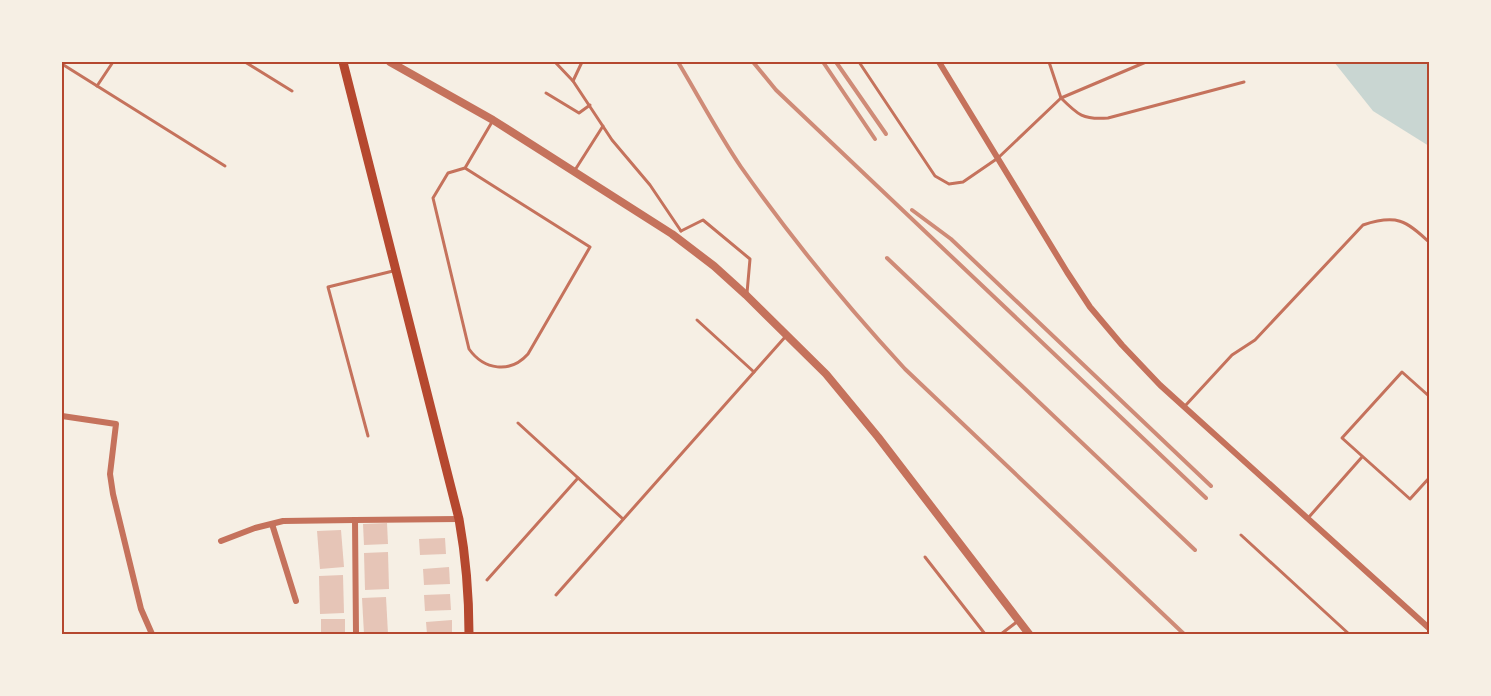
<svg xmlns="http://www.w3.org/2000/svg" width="1491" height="696" font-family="Manrope,sans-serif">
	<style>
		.water { fill: #c9d6d2 }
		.building { fill: #e6c5b7 }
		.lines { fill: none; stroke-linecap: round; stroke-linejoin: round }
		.service { stroke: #c5725c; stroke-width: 3 }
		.minor { stroke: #c5725c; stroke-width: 6 }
		.tertiary { stroke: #c5725c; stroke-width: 8 }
		.secondary { stroke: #b5482f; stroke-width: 9 }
		.rail { stroke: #cf8b77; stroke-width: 4 }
		.neatline { fill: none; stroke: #b5482f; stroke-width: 2 }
	</style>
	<rect width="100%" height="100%" fill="#f6efe4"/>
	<path class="water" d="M 1334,62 L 1429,62 L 1429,146 L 1373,111 Z"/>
	<g class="building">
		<path d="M 387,523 L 388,544 L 364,545 L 363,524 Z"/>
		<path d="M 341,530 L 344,567 L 320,569 L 317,531 Z"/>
		<path d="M 445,538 L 446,554 L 420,555 L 419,539 Z"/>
		<path d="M 388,552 L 389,589 L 365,590 L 364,553 Z"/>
		<path d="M 449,567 L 450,584 L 424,585 L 423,569 Z"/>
		<path d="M 343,575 L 344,613 L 320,614 L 319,576 Z"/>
		<path d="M 450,594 L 451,610 L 425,611 L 424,595 Z"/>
		<path d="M 386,597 L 388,634 L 364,634 L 362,598 Z"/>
		<rect x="321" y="619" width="24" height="15"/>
		<path d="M 452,620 L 452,634 L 427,634 L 426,622 Z"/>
	</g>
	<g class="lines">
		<g class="service">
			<path d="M 245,62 L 292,91"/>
			<path d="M 555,62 L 573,81 L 612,140 L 650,185 L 681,231"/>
			<path d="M 859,62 L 935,176 L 949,184 L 963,182 L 998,158 L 1061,98 L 1049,62"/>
			<path d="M 1146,62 L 1061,98 C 1078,115 1083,120 1108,118 L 1244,82"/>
			<path d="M 62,64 L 225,166"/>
			<path d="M 573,81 L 582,62"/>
			<path d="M 97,86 L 113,62"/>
			<path d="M 546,93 L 579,113 L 590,105"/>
			<path d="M 465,168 L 448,173 L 433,198 L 469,349 C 484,370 510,374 528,354 L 590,247 L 465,168 L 492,122"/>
			<path d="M 575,170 L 603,126"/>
			<path d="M 681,231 L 703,220 L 750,259 L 747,293"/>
			<path d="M 697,320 L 754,372"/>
			<path d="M 1430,397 L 1402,372 L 1342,438 L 1410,499 L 1430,477"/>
			<path d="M 1185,406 L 1232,355 L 1255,340 L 1363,225 C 1396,214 1406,220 1430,243"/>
			<path d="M 518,423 L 623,519"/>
			<path d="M 368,436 L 328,287 L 393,271"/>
			<path d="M 1309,517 L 1362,457"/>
			<path d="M 1241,535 L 1349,634"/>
			<path d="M 925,557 L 985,634"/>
			<path d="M 487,580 L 578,478"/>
			<path d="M 556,595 L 786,336"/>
			<path d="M 1001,634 L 1018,621"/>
		</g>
		<g class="minor">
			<path d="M 939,62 L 1067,272 L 1090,307 L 1122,345 L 1160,385 L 1430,629"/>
			<path d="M 62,416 L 116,424 L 110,474 L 113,494 L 141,609 L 152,634"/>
			<path d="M 272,524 L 296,601"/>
			<path d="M 221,541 L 255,528 L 283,521 L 355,520"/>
			<path d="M 356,634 L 355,520 L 459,519"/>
		</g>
		<path class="tertiary" d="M 390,62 L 493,120 L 672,234 L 714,266 L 746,295 L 826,374 L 878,437 L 1029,634"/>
		<path class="secondary" d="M 343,62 L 459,519 C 466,558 469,595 469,634"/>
		<g class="rail">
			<path d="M 678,62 C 699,97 718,133 741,167 C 791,238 846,305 905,369 L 1184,634"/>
			<path d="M 753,62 L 776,90 L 1206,498"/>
			<path d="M 823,62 L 875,139"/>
			<path d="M 836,62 L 886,134"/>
			<path d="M 912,210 L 951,239 L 1211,486"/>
			<path d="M 887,258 L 1195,550"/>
		</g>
	</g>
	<rect width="1491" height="696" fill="none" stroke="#f6efe4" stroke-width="126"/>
	<rect x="63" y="63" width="1365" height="570" class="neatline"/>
</svg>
